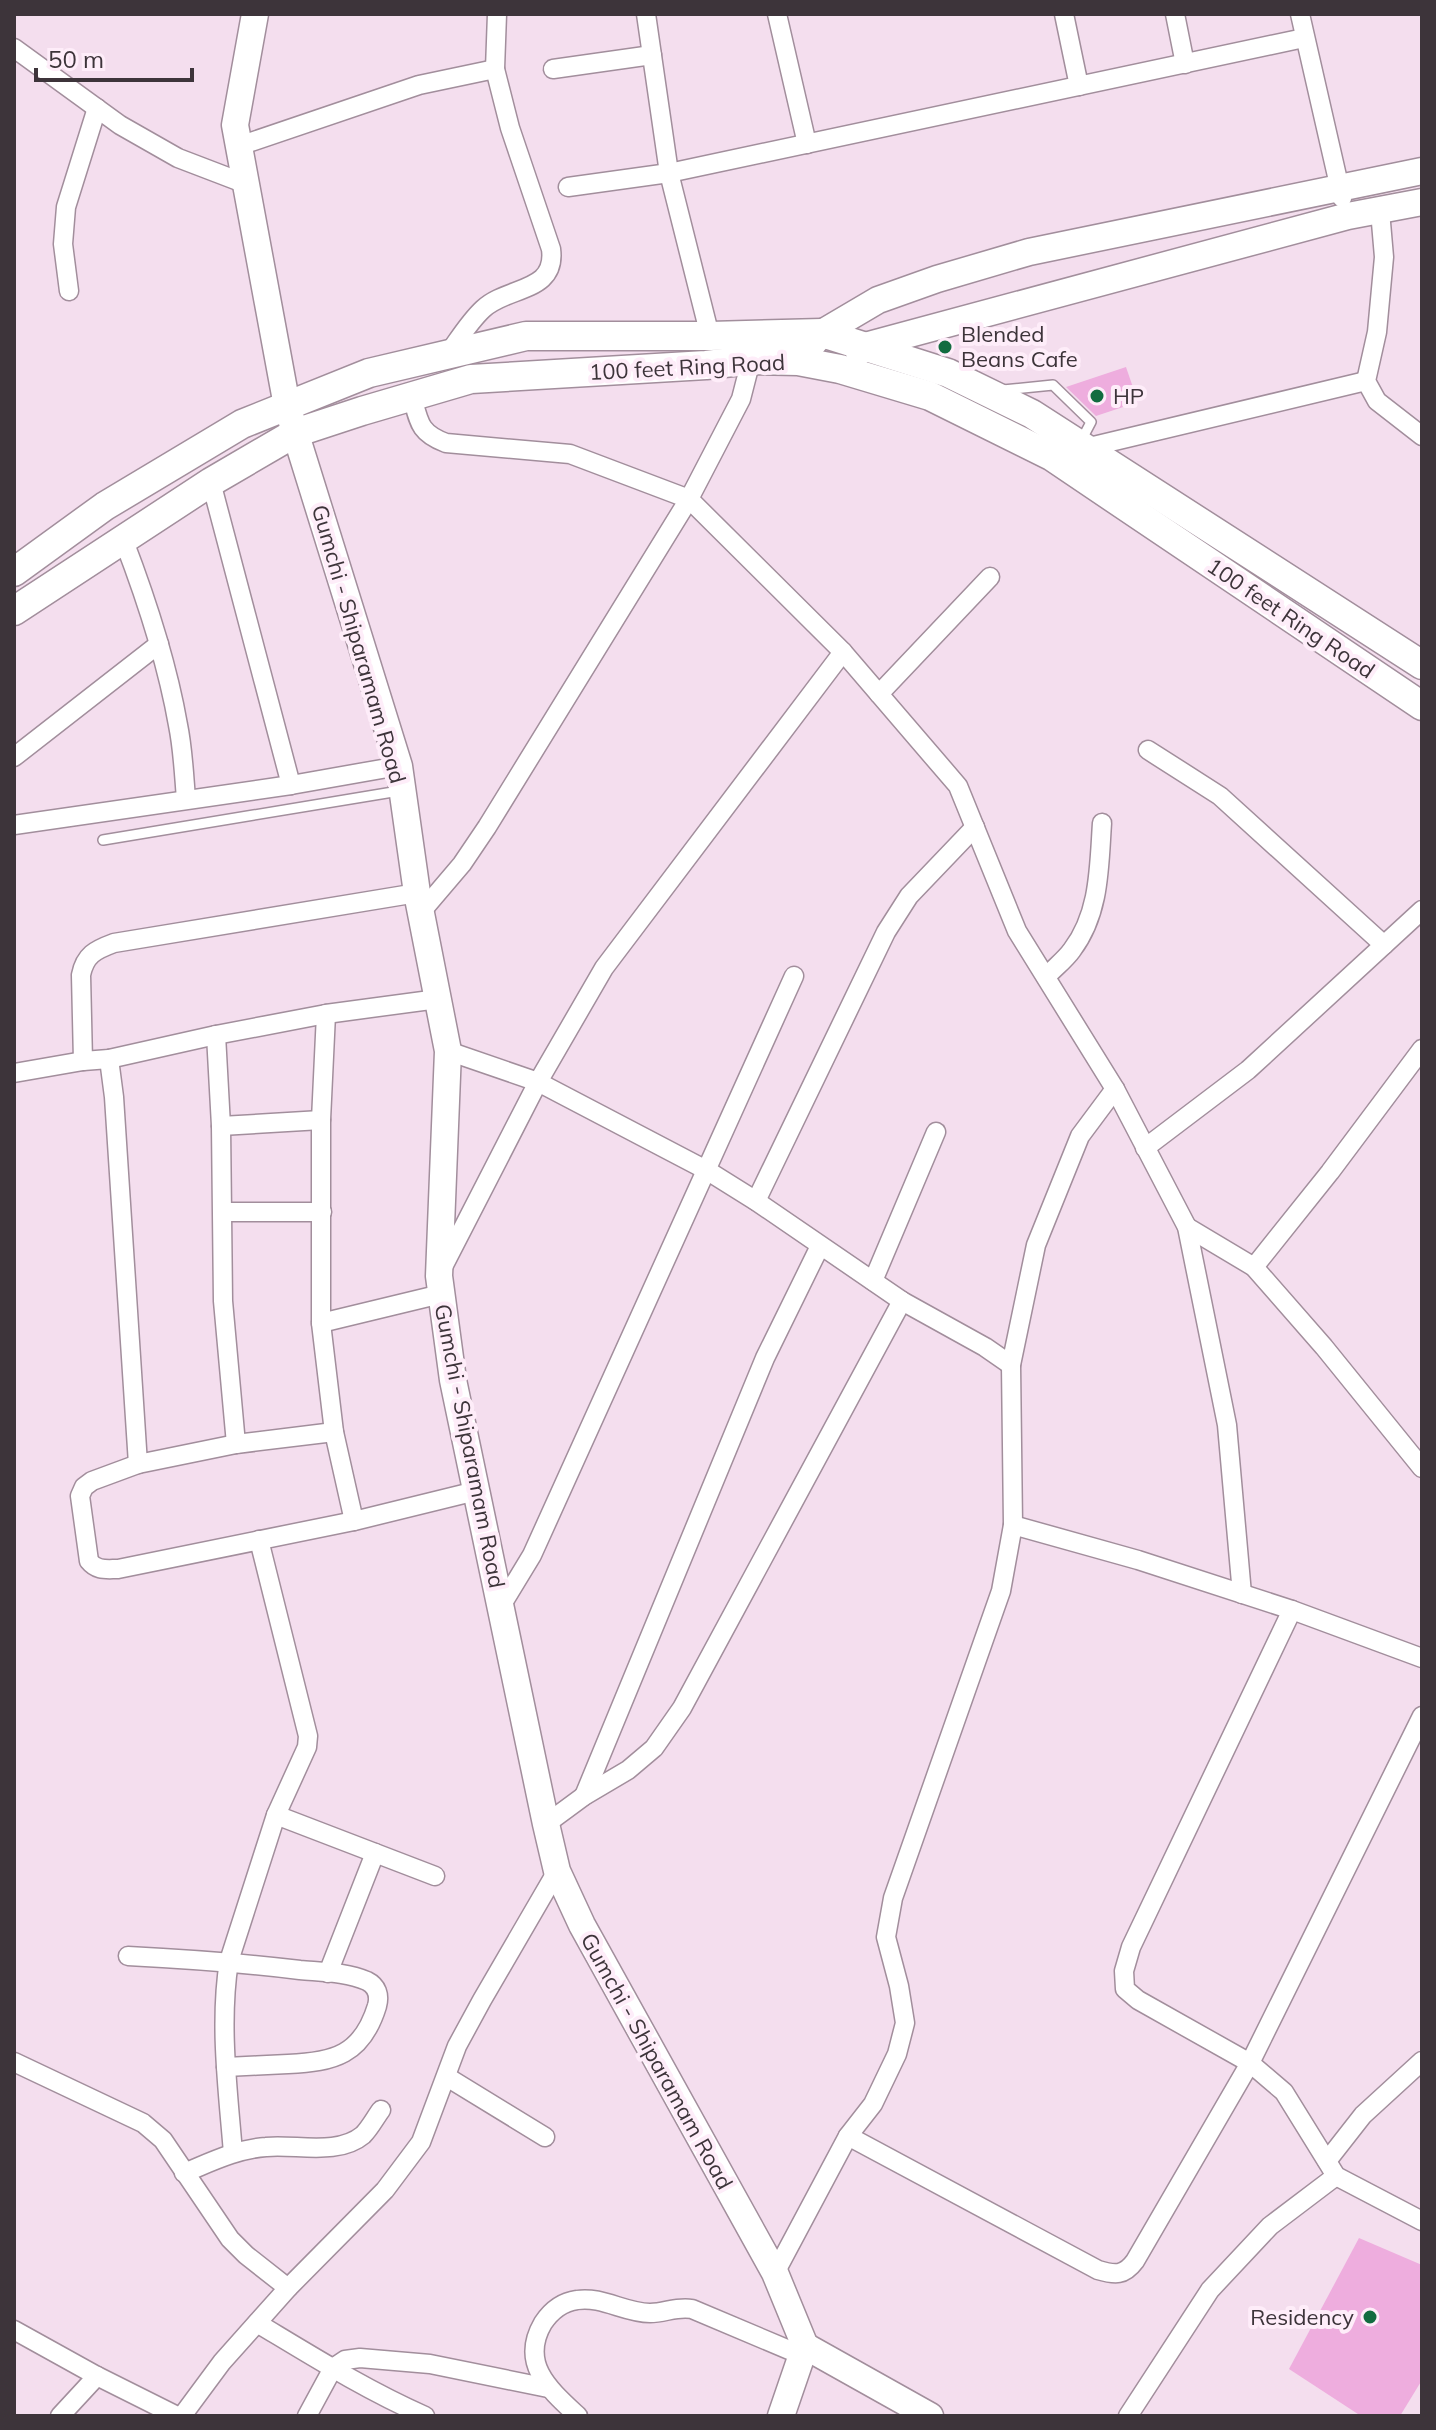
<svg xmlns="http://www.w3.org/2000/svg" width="1436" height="2430" font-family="Mulish,sans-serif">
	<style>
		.building { fill: #eeadde }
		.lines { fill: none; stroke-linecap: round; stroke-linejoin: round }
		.lane-casing { stroke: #a28e9c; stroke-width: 12 }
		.street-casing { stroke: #a28e9c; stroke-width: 21 }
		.secondary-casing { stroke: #a28e9c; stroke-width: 29 }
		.primary-casing { stroke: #a28e9c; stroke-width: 31 }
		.lane { stroke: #fff; stroke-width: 9 }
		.street { stroke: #fff; stroke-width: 18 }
		.secondary { stroke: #fff; stroke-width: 26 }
		.primary { stroke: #fff; stroke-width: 28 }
		.poi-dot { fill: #126c40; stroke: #feedf9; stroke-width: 3 }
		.labels { text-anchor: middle; stroke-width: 8; stroke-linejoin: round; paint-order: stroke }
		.poi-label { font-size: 22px; fill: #3d343a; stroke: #feedf9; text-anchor: start }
		.street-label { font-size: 22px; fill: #3d343a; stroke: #feedf9 }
	</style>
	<rect width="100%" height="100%" fill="#f4deee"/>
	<g class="building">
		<path d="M 1126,367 L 1138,402 L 1096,416 L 1066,387 Z"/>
		<path d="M 1359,2238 L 1422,2265 L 1422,2380 L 1400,2416 L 1361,2416 L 1289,2369 Z"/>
	</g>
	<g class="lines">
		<g class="lane-casing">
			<g id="lane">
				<path d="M 1003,390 L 1053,385 L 1091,422 L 1081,441"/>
				<path d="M 103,840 L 399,791"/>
			</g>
		</g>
		<g class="street-casing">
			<g id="street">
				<path d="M 646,14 L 669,173 L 710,336"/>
				<path d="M 777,14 L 807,144"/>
				<path d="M 1064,14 L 1079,86"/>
				<path d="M 1175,14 L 1185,64"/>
				<path d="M 1300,14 L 1342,198"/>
				<path d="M 14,48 L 120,125 L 178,158 L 246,184"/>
				<path d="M 553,69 L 652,55"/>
				<path d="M 239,146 L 419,85 L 495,69"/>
				<path d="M 568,187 L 669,173 L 1304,38"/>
				<path d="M 1380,211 L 1384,257 L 1377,332 L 1366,381 L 1377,401 L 1422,436"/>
				<path d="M 69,291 L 63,244 L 66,207 L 97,108"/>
				<path d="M 448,354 C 459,339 469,322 483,309 C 507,286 557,293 551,249 L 510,128 L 495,69 L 497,14"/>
				<path d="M 412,396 C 419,422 419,433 446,443 L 570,454 L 689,499 L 843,652 L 958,786 L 1017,931 L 1115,1089 L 1187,1227 L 1227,1425 L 1242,1594"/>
				<path d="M 1085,448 L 1366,381"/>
				<path d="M 211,482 L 291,785"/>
				<path d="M 124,541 C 147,601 167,662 178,725 C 183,749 184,775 186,799"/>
				<path d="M 879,694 L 990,577"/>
				<path d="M 1148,750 L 1220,796 L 1384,945"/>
				<path d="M 14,757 L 159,644"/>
				<path d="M 14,825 L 291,785 L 399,766"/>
				<path d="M 422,911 L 462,864 L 487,827 L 689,499 L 741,399 L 751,360"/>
				<path d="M 1046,977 C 1054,968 1065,960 1072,950 C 1100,913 1099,867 1102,823"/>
				<path d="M 326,1014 L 321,1120 L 321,1323 L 334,1432 L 354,1521"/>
				<path d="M 216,1035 L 221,1126 L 223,1301 L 236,1444"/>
				<path d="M 448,1051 L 538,1082 L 708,1171 L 756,1201 L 902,1301 L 985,1347 L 1011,1365"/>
				<path d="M 109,1059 L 114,1097 L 138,1464"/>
				<path d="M 83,1061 L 81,975 C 85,955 95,950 114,943 L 417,893"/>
				<path d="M 14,1073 L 83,1061 L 109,1059 L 216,1035 L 326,1014 L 438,999"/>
				<path d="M 221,1126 L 321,1120"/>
				<path d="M 1145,1148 L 1248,1070 L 1422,910"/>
				<path d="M 756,1201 L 886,932 L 909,896 L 975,827"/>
				<path d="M 224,1212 L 322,1212"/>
				<path d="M 1187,1227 L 1254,1267 L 1324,1347 L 1422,1468"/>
				<path d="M 443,1267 L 538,1082 L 604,968 L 843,652"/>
				<path d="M 1254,1267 L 1330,1172 L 1422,1049"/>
				<path d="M 873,1281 L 936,1132"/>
				<path d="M 321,1323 L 441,1294"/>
				<path d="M 334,1432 L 236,1444 L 138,1464 L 92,1481 L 84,1487 L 80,1496 L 89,1561 C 97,1571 106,1569 118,1569 L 354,1521 L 476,1491"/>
				<path d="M 1013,1525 L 1138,1560 L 1292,1610 L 1422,1658"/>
				<path d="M 501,1606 L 532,1555 L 794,976"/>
				<path d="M 1292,1610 L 1131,1947 L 1124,1971 L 1125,1989 L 1138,2000 L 1250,2063 L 1284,2092 L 1336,2176 L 1422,2221"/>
				<path d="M 584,1796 L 765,1358 L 820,1246"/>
				<path d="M 276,1815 L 435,1876"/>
				<path d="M 546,1824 L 584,1796 L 628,1770 L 654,1748 L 682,1708 L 902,1301"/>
				<path d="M 128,1956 C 186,1959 243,1963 300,1970 C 321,1972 347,1972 367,1981 C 377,1986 380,1995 377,2006 C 362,2055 334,2062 288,2064 C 267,2065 247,2066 226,2067"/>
				<path d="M 328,1973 L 375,1853"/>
				<path d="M 14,2062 L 143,2123 L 163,2140 L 230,2239 L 246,2255 L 288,2288"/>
				<path d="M 447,2077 L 545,2137"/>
				<path d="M 848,2136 L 1098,2270 C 1115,2275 1124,2276 1135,2261 L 1250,2063 L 1422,1716"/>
				<path d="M 233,2153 C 228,2090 219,2024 229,1961 L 276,1815 L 307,1747 L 308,1736 L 259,1540"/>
				<path d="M 1327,2161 L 1363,2115 L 1422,2061"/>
				<path d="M 184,2173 C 211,2162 237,2149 266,2147 C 296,2144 338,2156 363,2135 C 370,2128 375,2118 381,2110"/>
				<path d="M 775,2273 L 848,2136 L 873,2104 L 897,2054 L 905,2023 L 899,1986 L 886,1937 L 893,1898 L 1001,1591 L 1013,1525 L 1011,1365 L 1036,1245 L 1080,1136 L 1115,1089"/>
				<path d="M 257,2323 C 312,2356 366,2390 425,2416"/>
				<path d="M 14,2330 L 97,2376 L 177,2416"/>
				<path d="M 60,2416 L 97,2376"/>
				<path d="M 182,2416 L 222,2362 L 288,2288 L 385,2190 L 421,2142 L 457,2046 L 482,2000 L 557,1871"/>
				<path d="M 307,2416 L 333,2368 L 345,2360 L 360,2358 L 430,2364 L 548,2388"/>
				<path d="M 578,2416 C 550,2390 519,2364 543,2323 C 551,2311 562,2302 577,2300 C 602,2296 625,2313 650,2313 C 665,2313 677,2306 692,2309 L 801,2355"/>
				<path d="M 1128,2416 L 1210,2290 L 1270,2226 L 1336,2176"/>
			</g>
		</g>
		<g class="secondary-casing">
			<g id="secondary">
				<path d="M 255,14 L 235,125 L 287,406 L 399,766 L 417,893 L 448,1051 L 439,1276 L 453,1380 L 546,1824 L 557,1871 L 582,1925 L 775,2273 L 805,2346"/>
				<path d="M 859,352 L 865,346 L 1348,216 L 1422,202"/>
				<path d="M 798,361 L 822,333 L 878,300 L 937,279 L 1029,252 L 1422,171"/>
				<path d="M 805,2346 L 930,2416"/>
				<path d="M 781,2416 L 805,2346"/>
			</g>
		</g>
		<g class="primary-casing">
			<g id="primary">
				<path d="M 14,572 L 105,506 L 242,424 L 369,373 L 526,336 L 710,336 L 822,333 L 948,373 L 1032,414 L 1422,665"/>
				<path d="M 14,611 L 211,482 L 295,433 L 362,411 L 471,379 L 706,365 L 751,360 L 798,361 L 840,369 L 930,396 L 1051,456 L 1422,706"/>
			</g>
		</g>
		<use href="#lane" class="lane"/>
		<use href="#street" class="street"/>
		<use href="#secondary" class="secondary"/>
		<use href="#primary" class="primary"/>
	</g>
	<g class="poi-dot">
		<circle cx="945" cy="347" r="8"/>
		<circle cx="1097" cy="396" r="8"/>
		<circle cx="1370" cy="2317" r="8"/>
	</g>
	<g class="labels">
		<g class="poi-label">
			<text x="961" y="342">Blended<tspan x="961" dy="25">Beans Cafe</tspan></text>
			<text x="1113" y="404">HP</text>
			<text x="1354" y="2325" text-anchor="end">Residency</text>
		</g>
		<g class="street-label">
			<text transform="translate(687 367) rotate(-3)" y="8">100 feet Ring Road</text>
			<text transform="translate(1291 618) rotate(34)" y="8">100 feet Ring Road</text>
			<text transform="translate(359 644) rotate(74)" y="8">Gumchi - Shiparamam Road</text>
			<text transform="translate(470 1446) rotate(79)" y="8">Gumchi - Shiparamam Road</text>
			<text transform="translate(657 2061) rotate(61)" y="8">Gumchi - Shiparamam Road</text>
		</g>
	</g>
	<rect width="1436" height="2430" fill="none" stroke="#3d343a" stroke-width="32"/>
	<path d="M36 68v12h156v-12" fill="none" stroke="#3d343a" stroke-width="4"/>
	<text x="48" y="68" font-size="24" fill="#3d343a" stroke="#feedf9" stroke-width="6" paint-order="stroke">50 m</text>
</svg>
